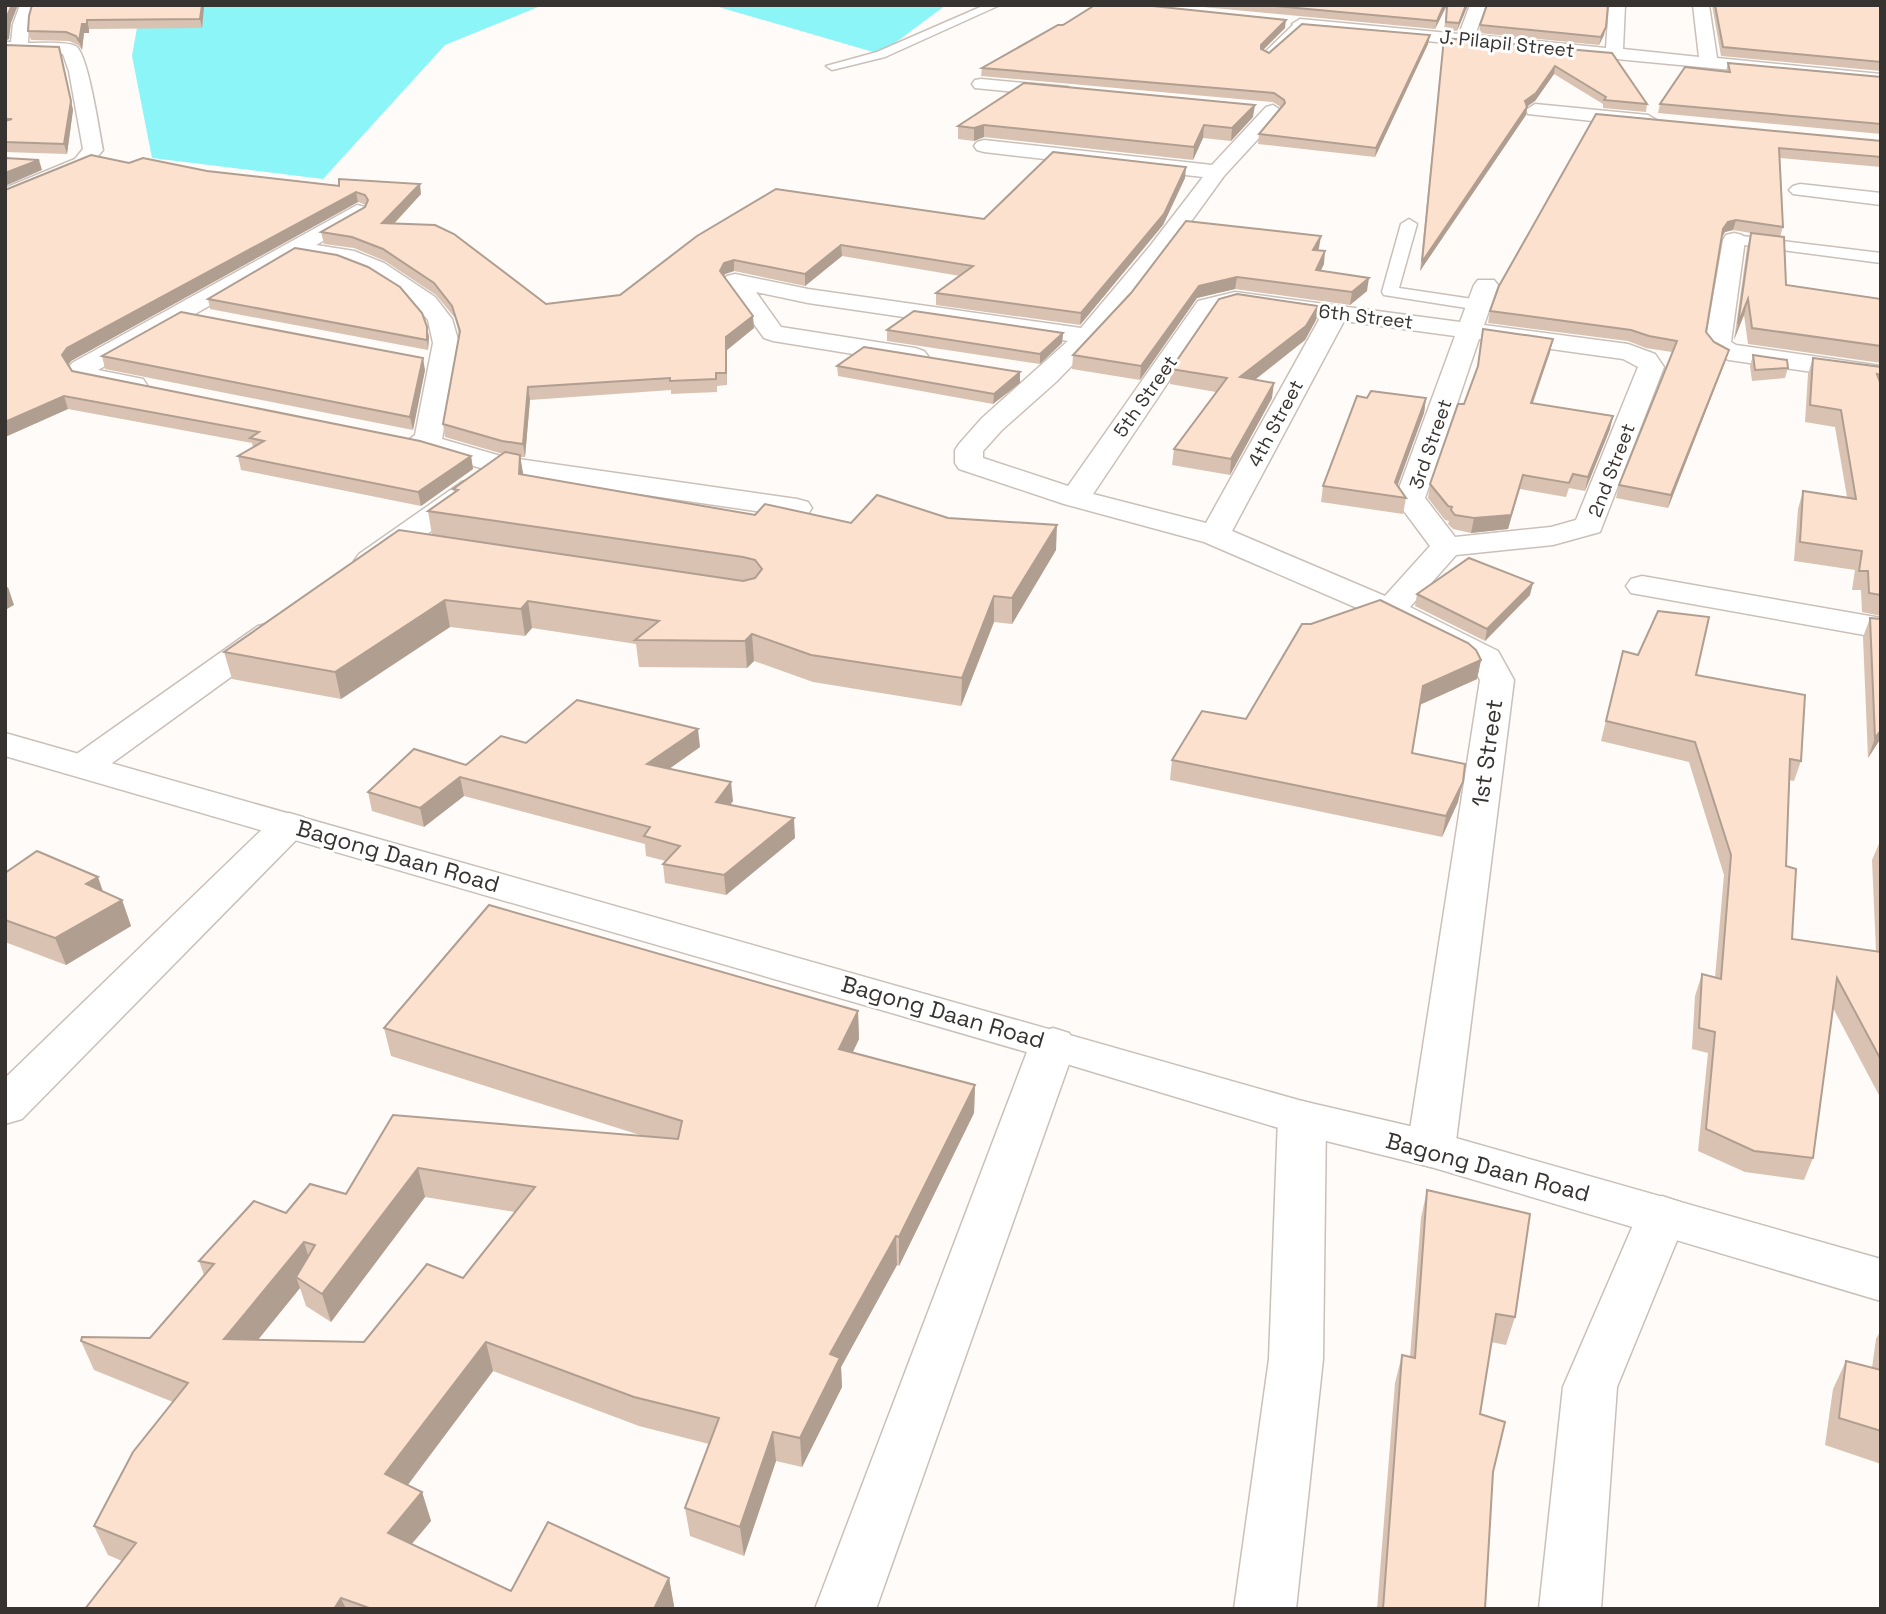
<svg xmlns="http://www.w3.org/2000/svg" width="1886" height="1614" font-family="'Space Grotesk',sans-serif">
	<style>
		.water { fill: #8bf5f8 }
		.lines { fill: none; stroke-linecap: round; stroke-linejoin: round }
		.service-casing { stroke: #cac0b9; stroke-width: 3 }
		.minor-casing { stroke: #cac0b9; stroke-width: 3 }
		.tertiary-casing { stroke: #cac0b9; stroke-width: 3 }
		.service { fill: #fff; fill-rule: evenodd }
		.minor { fill: #fff; fill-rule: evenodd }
		.tertiary { fill: #fff; fill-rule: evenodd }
		.wall { fill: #d9c2b1; fill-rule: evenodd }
		.shaded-wall { fill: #b09e90 }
		.building { fill: #fce1ce; stroke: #b09e90; stroke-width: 2; fill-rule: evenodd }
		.labels { text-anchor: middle; stroke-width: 6; stroke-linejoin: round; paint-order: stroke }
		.far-street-label { font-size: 19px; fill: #373330; stroke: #fff }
		.street-label { font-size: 23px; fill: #373330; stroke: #fff }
	</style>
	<rect width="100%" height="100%" fill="#fffbf8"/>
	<g class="water">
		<path d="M 141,5 L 543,5 L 445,45 L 323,179 L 152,158 L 132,56 Z"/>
		<path d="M 712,5 L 946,5 L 880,54 Z"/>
	</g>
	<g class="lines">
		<g class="service-casing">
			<g id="service">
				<path d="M 985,5 L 1000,5 L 885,57 L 832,70 L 826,66 L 877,52 Z"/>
				<path d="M 1296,22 L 1306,24 L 1272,57 L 1264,57 L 1264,53 Z"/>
				<path d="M 1409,219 L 1417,224 L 1399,288 L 1479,300 L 1487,305 L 1485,309 L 1479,310 L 1384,295 L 1382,292 L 1401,224 Z"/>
				<path d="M 1734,235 L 1881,253 L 1881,263 L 1729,243 L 1726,240 Z"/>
			</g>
		</g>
		<g class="minor-casing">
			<g id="minor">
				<path d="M 20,5 L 36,5 L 29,24 L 28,43 C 38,43 71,41 77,47 C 89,60 99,130 103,150 L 89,167 L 5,202 L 5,188 L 75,159 L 83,149 L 69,71 L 63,54 L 5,52 L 5,42 L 11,42 L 13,24 Z"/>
				<path d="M 1470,5 L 1486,5 L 1475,35 L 1606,48 L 1609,5 L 1625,5 L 1623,49 L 1699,57 L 1693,5 L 1709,5 L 1717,58 L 1881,74 L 1881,84 L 1300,29 L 1292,24 L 1300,19 L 1459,34 Z"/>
				<path d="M 981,79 L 1068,87 L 1077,92 L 1068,97 L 975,88 L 972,84 L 975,80 Z"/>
				<path d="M 1535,104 L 1648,115 L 1658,121 L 1648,127 L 1528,114 L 1526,110 Z"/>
				<path d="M 1273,105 L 1282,111 L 1280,115 L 1224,176 L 1166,256 L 1096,341 L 1056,382 L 1002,430 L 983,451 L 983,458 L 1068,486 L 1198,301 L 1235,292 L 1460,322 L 1474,285 L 1478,280 L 1494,280 L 1498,285 L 1484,325 L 1628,344 L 1655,354 L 1664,367 L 1600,532 L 1553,545 L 1456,555 L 1410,607 L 1498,651 L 1514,680 L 1455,1149 L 1448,1162 L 1431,1167 L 1414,1162 L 1407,1149 L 1480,680 L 1472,664 L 1378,617 L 1204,542 L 1064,504 L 959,469 L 955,463 L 955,450 L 959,444 L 982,418 L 1068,341 L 808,303 L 756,292 L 781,327 L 915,348 L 924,351 L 928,356 L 924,361 L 915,364 L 773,341 L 764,338 L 723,281 L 727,276 L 735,274 L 808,289 L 1081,328 L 1150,246 L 1203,177 L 984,152 L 977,150 L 974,146 L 977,142 L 984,140 L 1212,165 L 1266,107 ZM 1235,306 L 1320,318 L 1206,523 L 1093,494 L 1216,311 ZM 1344,321 L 1455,336 L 1395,499 L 1430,546 L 1385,596 L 1232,531 ZM 1479,339 L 1623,359 L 1638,367 L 1576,520 L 1551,527 L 1455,537 L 1425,498 Z"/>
				<path d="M 1800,184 L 1881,193 L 1881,205 L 1793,194 L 1789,190 L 1793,186 Z"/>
				<path d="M 357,205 L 365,207 L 368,212 L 365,217 L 316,245 L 354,251 L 384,263 L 435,297 L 452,319 L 459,343 L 442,439 L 504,457 L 797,499 L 808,502 L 812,508 L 808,514 L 797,517 L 502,474 L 410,448 L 406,442 L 415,435 L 433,343 L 428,320 L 417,307 L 399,292 L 368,273 L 341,262 L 297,255 L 98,370 L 143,379 L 147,385 L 143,391 L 134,393 L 76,381 L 68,369 L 72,363 Z"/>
				<path d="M 1734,233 L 1742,235 L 1745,240 L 1731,342 L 1736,345 L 1881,366 L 1881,382 L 1729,360 C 1719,357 1711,353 1705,344 L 1723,240 L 1726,235 Z"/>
				<path d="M 472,479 L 482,482 L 487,488 L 482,494 L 381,568 L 370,570 L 359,568 L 354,561 L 359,554 L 462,482 Z"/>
				<path d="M 1642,576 L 1881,618 L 1881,638 L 1631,593 L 1626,586 L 1631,579 Z"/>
				<path d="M 270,623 L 282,626 L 287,633 L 282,640 L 97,774 L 84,777 L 71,774 L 65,766 L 71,758 L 258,626 Z"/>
				<path d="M 289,813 L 303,817 L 309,825 L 303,833 L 22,1119 L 5,1124 L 5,1078 L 275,817 Z"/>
				<path d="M 1053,1028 L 1069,1033 L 1076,1044 L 876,1609 L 815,1609 L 1030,1044 L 1037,1033 Z"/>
				<path d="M 1302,1101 L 1319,1106 L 1326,1118 L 1323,1359 L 1296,1609 L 1234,1609 L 1269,1359 L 1278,1118 L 1285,1106 Z"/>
				<path d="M 1662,1196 L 1680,1202 L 1687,1216 L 1617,1387 L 1601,1609 L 1539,1609 L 1563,1387 L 1637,1216 L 1644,1202 Z"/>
			</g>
		</g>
		<g class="tertiary-casing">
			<path id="tertiary" d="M 5,733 L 1302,1101 L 1431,1131 L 1881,1259 L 1881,1301 L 1431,1167 L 1302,1135 L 1040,1056 L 5,756 Z"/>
		</g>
		<use href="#service" class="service"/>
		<use href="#minor" class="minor"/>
		<use href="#tertiary" class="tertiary"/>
	</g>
	<g class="wall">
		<path d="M 32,5 L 204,5 L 204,7 L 202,28 L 89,29 L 89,33 L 84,33 L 82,50 L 78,45 L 69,41 L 31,40 L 28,31 Z"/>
		<path d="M 1182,5 L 1447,5 L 1435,29 Z"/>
		<path d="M 1447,5 L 1468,5 L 1457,31 L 1444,30 Z"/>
		<path d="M 1712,5 L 1881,5 L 1881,71 L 1721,56 Z"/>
		<path d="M 1063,25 L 1285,28 L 1263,50 L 1269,53 L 1430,35 L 1428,44 L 1375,157 L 1258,144 L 1259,134 L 1282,108 L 1273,102 L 981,76 L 982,68 Z"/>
		<path d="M 1480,25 L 1604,35 L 1599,45 L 1479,33 Z"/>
		<path d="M 5,45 L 61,57 L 73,110 L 67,154 L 5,152 Z"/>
		<path d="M 1443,45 L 1612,53 L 1647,104 L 1646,112 L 1603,108 L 1603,104 L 1554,74 L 1535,101 L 1527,107 L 1526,115 L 1420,271 Z"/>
		<path d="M 1728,63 L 1881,77 L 1881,134 L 1658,113 L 1660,104 L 1726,71 Z"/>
		<path d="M 1024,83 L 1253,117 L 1231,141 L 1203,138 L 1193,160 L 984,137 L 974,141 L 958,139 L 958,126 Z"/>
		<path d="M 1596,114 L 1881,141 L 1881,167 L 1780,158 L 1783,227 L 1780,237 L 1786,285 L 1881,299 L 1881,363 L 1748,344 L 1744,315 L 1734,340 L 1747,248 L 1751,233 L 1733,230 L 1725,232 L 1722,238 L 1706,332 L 1714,342 L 1729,350 L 1725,362 L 1668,508 L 1616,498 L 1619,485 L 1672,352 L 1646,348 L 1628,341 L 1488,323 L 1490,311 Z"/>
		<path d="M 129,163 L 207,171 L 421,194 L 394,224 L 546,304 L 620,295 L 697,236 L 984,219 L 1185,178 L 1163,225 L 1080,325 L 936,305 L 936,293 L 960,276 L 842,256 L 805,286 L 734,271 L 725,274 L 724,276 L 754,328 L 727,350 L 727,385 L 717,386 L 717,392 L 671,394 L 671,390 L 530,400 L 525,457 L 520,457 L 523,475 L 755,515 L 851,523 L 948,518 L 1056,550 L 1012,624 L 994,622 L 961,706 L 813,682 L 754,661 L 747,668 L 639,667 L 636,644 L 532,628 L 525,636 L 450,627 L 341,699 L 232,679 L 224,652 L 432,535 L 428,511 L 454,493 L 453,489 L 503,454 L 445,437 L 443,424 L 459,334 L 455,318 L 436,295 L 385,261 L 354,248 L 324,244 L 321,232 L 365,207 L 366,205 L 358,202 L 71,361 L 68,365 L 72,371 L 471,456 L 473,469 L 421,506 L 241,470 L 238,456 L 253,447 L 252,443 L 68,409 L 5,437 Z"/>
		<path d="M 1319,248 L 1318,251 L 1324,264 L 1320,271 L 1367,291 L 1350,305 L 1235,289 L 1197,298 L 1140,380 L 1072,369 L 1073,355 L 1131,293 Z"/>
		<path d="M 208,299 L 427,327 L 429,337 L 428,350 L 210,309 Z"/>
		<path d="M 1318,306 L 1316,320 L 1305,340 L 1255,380 L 1272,398 L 1230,475 L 1172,465 L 1174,449 L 1216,392 L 1170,384 L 1171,369 Z"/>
		<path d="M 1483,329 L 1553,339 L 1550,352 L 1533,403 L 1610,429 L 1585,491 L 1569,488 L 1566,497 L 1520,489 L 1508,529 L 1471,533 L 1453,529 L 1448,524 L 1449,521 L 1445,520 L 1428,498 L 1430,484 L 1464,404 L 1477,369 Z"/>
		<path d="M 887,330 L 1063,333 L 1062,343 L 1040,364 L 887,341 Z"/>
		<path d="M 1753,355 L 1788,368 L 1785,378 L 1752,381 L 1750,366 Z"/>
		<path d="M 102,356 L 425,370 L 413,430 L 105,369 Z"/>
		<path d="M 1813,358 L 1881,367 L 1881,616 L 1862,612 L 1861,590 L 1852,590 L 1855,570 L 1794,561 L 1798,509 L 1803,491 L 1847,497 L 1835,427 L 1805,422 L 1808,374 Z"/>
		<path d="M 837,366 L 1020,372 L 1020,383 L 993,404 L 838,376 Z"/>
		<path d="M 1367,398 L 1426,398 L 1424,413 L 1397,485 L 1406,498 L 1403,514 L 1321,502 L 1323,486 Z"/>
		<path d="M 1417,594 L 1530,595 L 1485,641 L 1415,606 Z"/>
		<path d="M 1870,618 L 1881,738 L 1868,758 L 1863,637 Z"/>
		<path d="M 1481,660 L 1477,679 L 1420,705 L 1412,753 L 1458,802 L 1442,837 L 1170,780 L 1172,760 L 1246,719 Z"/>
		<path d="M 1618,670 L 1696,675 L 1801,761 L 1794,781 L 1789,780 L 1786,866 L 1792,939 L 1876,951 L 1872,860 L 1881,839 L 1881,1099 L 1833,1008 L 1813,1158 L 1804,1180 L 1745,1172 L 1698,1151 L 1708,1053 L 1692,1049 L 1695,996 L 1702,974 L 1715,978 L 1724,875 L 1689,762 L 1601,741 Z"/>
		<path d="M 526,743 L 700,747 L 669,769 L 733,801 L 730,805 L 795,838 L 726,895 L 665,883 L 663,864 L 666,861 L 646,856 L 645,844 L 464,796 L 424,827 L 372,811 L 368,792 L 466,765 Z"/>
		<path d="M 5,873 L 103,891 L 122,900 L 131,926 L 66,965 L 5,942 Z"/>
		<path d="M 858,1011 L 859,1039 L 853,1052 L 975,1085 L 974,1113 L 899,1266 L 897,1265 L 841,1367 L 842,1387 L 802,1467 L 776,1461 L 744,1556 L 690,1536 L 685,1508 L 709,1444 L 639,1426 L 493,1371 L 408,1485 L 422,1492 L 431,1521 L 412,1544 L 511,1591 L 669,1578 L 674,1606 L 673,1609 L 85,1609 L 122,1561 L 108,1555 L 94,1526 L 173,1402 L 94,1370 L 81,1341 L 150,1338 L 204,1275 L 199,1261 L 286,1213 L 346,1194 L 393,1115 L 643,1136 L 391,1056 L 384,1028 ZM 425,1197 L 515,1212 L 463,1278 L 364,1342 L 258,1340 L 300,1288 L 306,1306 L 331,1322 Z"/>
		<path d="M 1427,1190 L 1515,1317 L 1506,1345 L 1491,1342 L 1480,1414 L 1493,1472 L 1485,1609 L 1377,1609 L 1395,1383 L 1402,1355 L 1410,1357 L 1421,1218 Z"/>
		<path d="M 1881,1330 L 1881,1464 L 1825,1445 L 1833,1389 L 1846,1361 L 1872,1368 L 1876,1339 Z"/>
	</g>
	<g class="shaded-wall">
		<path d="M 12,5 L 18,5 L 11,23 L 9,39 L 5,41 L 5,31 L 8,14 Z"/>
		<path d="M 202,5 L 204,5 L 204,7 L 202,28 L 200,19 Z"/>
		<path d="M 1444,5 L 1447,5 L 1435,29 L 1437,21 Z"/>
		<path d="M 1466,5 L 1468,5 L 1457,31 L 1459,23 Z"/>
		<path d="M 87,20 L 89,29 L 89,33 L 84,33 L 82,50 L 79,41 L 82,24 Z"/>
		<path d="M 1286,20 L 1285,28 L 1260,53 L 1261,45 Z"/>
		<path d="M 1606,27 L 1604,35 L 1599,45 L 1601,37 Z"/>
		<path d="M 1430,35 L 1428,44 L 1375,157 L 1376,148 Z"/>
		<path d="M 61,57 L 73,110 L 67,154 L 64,144 Z"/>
		<path d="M 1555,66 L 1554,74 L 1535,101 L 1523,109 L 1525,101 Z"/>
		<path d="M 1255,105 L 1253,117 L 1231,141 L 1232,128 Z"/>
		<path d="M 1527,107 L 1526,115 L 1420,271 L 1422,262 Z"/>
		<path d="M 984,125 L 984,137 L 974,141 L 974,128 Z"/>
		<path d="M 1204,125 L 1203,138 L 1193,160 L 1194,147 Z"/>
		<path d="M 39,160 L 42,170 L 5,186 L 5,173 Z"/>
		<path d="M 1186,167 L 1185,178 L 1163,225 L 1080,325 L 1081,313 Z"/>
		<path d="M 420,184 L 421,194 L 384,234 L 382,223 Z"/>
		<path d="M 356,192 L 358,202 L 71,361 L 66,368 L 62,355 L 67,348 Z"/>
		<path d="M 1736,220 L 1733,230 L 1725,232 L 1720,240 L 1723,229 L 1728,222 Z"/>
		<path d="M 1321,236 L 1319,248 L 1312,263 L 1313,250 Z"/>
		<path d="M 841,245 L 842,256 L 805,286 L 805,274 Z"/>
		<path d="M 1325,251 L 1324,264 L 1315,283 L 1316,270 Z"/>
		<path d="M 734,260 L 734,271 L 725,274 L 721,283 L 720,271 L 724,263 Z"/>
		<path d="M 1237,277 L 1235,289 L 1197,298 L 1140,380 L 1141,366 L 1199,286 Z"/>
		<path d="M 1369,278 L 1367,291 L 1350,305 L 1352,292 Z"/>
		<path d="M 1748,299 L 1744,315 L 1734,340 L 1738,324 Z"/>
		<path d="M 1318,306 L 1316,320 L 1305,340 L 1238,393 L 1240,377 Z"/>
		<path d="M 753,316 L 754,328 L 727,350 L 727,385 L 726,337 Z"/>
		<path d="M 427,327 L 429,337 L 428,350 L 427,340 Z"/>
		<path d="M 1063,333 L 1062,343 L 1040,364 L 1040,354 Z"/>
		<path d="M 1553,339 L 1550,352 L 1528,416 L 1531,403 Z"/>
		<path d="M 1729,350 L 1725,362 L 1668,508 L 1671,495 Z"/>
		<path d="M 423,358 L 425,370 L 413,430 L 410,417 Z"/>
		<path d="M 1020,372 L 1020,383 L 993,404 L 994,394 Z"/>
		<path d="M 1274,383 L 1272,398 L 1230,475 L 1231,459 Z"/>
		<path d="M 528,387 L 530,400 L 525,457 L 523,444 Z"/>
		<path d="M 64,396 L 68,409 L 5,437 L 5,422 Z"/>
		<path d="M 1426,398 L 1424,413 L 1393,498 L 1395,482 Z"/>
		<path d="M 1613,416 L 1610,429 L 1585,491 L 1588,477 Z"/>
		<path d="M 520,455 L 524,479 L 519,474 Z"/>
		<path d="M 471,456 L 473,469 L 421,506 L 418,492 Z"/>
		<path d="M 1523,475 L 1508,529 L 1471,533 L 1474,518 Z"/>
		<path d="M 1057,525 L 1056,550 L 1012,624 L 1012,598 Z"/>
		<path d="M 1533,583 L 1530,595 L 1485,641 L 1487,629 Z"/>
		<path d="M 8,587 L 14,605 L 5,610 L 5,589 Z"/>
		<path d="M 994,596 L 994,622 L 961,706 L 962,678 Z"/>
		<path d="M 445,600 L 450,627 L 341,699 L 335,672 Z"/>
		<path d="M 528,601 L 532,628 L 525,636 L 521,609 Z"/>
		<path d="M 752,634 L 754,661 L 747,668 L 745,641 Z"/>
		<path d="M 1481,660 L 1477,679 L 1419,705 L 1423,686 Z"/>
		<path d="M 698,729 L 700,747 L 649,783 L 647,764 Z"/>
		<path d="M 1881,730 L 1881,738 L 1868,758 L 1875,738 Z"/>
		<path d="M 460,777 L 464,796 L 424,827 L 420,808 Z"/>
		<path d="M 731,782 L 733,801 L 718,821 L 716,802 Z"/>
		<path d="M 1463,782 L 1458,802 L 1442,837 L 1446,816 Z"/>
		<path d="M 794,818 L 795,838 L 726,895 L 724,875 Z"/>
		<path d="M 98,877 L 107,903 L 86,884 Z"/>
		<path d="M 122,900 L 131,926 L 66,965 L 55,938 Z"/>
		<path d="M 858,1011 L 859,1039 L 841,1077 L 839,1049 Z"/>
		<path d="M 975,1085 L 974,1113 L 899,1266 L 899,1237 Z"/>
		<path d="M 418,1168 L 425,1197 L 331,1322 L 322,1294 Z"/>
		<path d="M 896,1236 L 897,1265 L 841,1367 L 842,1387 L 802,1467 L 800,1438 L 830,1354 Z"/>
		<path d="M 304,1242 L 313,1271 L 296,1277 L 300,1288 L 235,1368 L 224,1339 Z"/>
		<path d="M 486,1342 L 493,1371 L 394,1503 L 385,1474 Z"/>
		<path d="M 773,1432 L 776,1461 L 744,1556 L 740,1527 Z"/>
		<path d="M 422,1492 L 431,1521 L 397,1561 L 388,1533 Z"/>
		<path d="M 669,1578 L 674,1606 L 673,1609 L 654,1609 Z"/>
		<path d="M 341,1598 L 346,1609 L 334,1609 Z"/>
	</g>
	<g class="building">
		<path d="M 5,5 L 12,5 L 8,14 L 5,31 Z"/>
		<path d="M 32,5 L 202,5 L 200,19 L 87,20 L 87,24 L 82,24 L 79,41 L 76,36 L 66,32 L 28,31 L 29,16 Z"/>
		<path d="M 1095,5 L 1143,5 L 1286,20 L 1261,45 L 1261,49 L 1269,53 L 1302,24 L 1430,35 L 1376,148 L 1259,134 L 1285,103 L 1284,100 L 1274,93 L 982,68 L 1058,25 L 1063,25 Z"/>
		<path d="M 1265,5 L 1444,5 L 1437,21 Z"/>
		<path d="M 1447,5 L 1466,5 L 1459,23 L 1446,22 Z"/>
		<path d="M 1487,5 L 1608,5 L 1606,27 L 1601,37 L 1480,25 Z"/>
		<path d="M 1715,5 L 1881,5 L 1881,62 L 1723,47 Z"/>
		<path d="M 1444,38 L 1612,53 L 1647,104 L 1604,100 L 1606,97 L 1555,66 L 1536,93 L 1525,101 L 1527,107 L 1422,262 Z"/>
		<path d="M 5,45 L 59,47 L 71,101 L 64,144 L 5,142 L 5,121 L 12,119 L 5,119 Z"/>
		<path d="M 1728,63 L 1881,77 L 1881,124 L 1660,104 L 1685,67 L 1730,72 Z"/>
		<path d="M 1024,83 L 1255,105 L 1232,128 L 1204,125 L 1194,147 L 984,125 L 974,128 L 958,126 Z"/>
		<path d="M 1596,114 L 1881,141 L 1881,157 L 1779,148 L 1783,227 L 1736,220 L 1728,222 L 1723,229 L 1706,332 L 1714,342 L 1729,350 L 1671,495 L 1619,485 L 1677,341 L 1649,336 L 1631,330 L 1490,311 L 1499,286 Z"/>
		<path d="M 1053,152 L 1186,167 L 1164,214 L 1081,313 L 936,293 L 973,266 L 841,245 L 805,274 L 734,260 L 724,263 L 720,271 L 753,316 L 726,337 L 726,373 L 716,373 L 716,379 L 670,381 L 670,378 L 528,387 L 523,444 L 502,441 L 443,424 L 460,331 L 452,306 L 434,283 L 383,249 L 352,237 L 321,232 L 365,207 L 368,200 L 365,195 L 356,192 L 67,348 L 62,355 L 72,371 L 420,441 L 471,456 L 418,492 L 238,456 L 264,441 L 250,438 L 259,432 L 64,396 L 5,422 L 5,190 L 91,155 L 129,163 L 143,158 L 207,171 L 339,186 L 339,179 L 420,184 L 382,223 L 435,225 L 454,234 L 546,304 L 620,295 L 697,236 L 776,189 L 984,219 Z"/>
		<path d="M 5,158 L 39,160 L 5,173 Z"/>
		<path d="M 1186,221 L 1321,236 L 1313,250 L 1325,251 L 1316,270 L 1369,278 L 1352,292 L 1237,277 L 1199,286 L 1141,366 L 1073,355 L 1131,293 Z"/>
		<path d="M 1751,233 L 1784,237 L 1786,285 L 1881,299 L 1881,346 L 1752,328 L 1748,299 L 1738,324 Z"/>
		<path d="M 295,248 L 337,255 L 368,267 L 400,287 L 422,313 L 427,327 L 427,340 L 208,299 Z"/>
		<path d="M 1237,294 L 1318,306 L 1306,326 L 1240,377 L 1274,383 L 1231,459 L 1174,449 L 1227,378 L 1171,369 L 1219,299 Z"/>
		<path d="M 914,311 L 1063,333 L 1040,354 L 887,330 Z"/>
		<path d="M 181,312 L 423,358 L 410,417 L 102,356 Z"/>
		<path d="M 1483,329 L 1553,339 L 1531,403 L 1613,416 L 1588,477 L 1573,474 L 1569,483 L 1523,475 L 1511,515 L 1474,518 L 1455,515 L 1451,510 L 1452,507 L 1448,506 L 1430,484 L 1458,404 L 1464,404 L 1478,366 Z"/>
		<path d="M 864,347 L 1020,372 L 994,394 L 837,366 Z"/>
		<path d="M 1753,355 L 1787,360 L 1788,368 L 1755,370 Z"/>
		<path d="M 1813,358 L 1881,367 L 1881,375 L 1877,374 L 1881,385 L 1881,595 L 1869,593 L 1868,571 L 1859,571 L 1862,551 L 1800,542 L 1803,491 L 1856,499 L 1841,410 L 1810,405 Z"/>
		<path d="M 1371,391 L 1426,398 L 1395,482 L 1406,498 L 1323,486 L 1357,396 L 1367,398 Z"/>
		<path d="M 505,452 L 520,455 L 519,474 L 755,515 L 765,504 L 851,523 L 877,495 L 948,518 L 1057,525 L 1012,598 L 994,596 L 962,678 L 811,655 L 752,634 L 745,641 L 635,640 L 659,621 L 528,601 L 521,609 L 445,600 L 335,672 L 224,652 L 399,530 L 743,581 L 755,578 L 762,569 L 755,560 L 743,557 L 428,511 L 458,490 L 453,489 Z"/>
		<path d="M 1469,558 L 1533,583 L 1487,629 L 1417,594 Z"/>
		<path d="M 1380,600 L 1468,643 L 1476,650 L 1481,660 L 1423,686 L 1412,753 L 1465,764 L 1463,782 L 1446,816 L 1172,760 L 1202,711 L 1246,719 L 1302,624 L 1311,624 Z"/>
		<path d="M 1658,611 L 1709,617 L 1696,675 L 1805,695 L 1801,761 L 1790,759 L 1786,866 L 1796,869 L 1792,939 L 1881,952 L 1881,1060 L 1837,978 L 1813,1158 L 1754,1151 L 1706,1129 L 1715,1032 L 1699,1028 L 1702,974 L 1721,979 L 1731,855 L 1695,742 L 1606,721 L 1623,651 L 1638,655 Z"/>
		<path d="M 1870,618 L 1881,619 L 1881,730 L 1875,738 Z"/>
		<path d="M 577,700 L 698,729 L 647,764 L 731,782 L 716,802 L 794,818 L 724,875 L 663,864 L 680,846 L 644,836 L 650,827 L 460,777 L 420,808 L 368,792 L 414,749 L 466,765 L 501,736 L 526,743 Z"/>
		<path d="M 37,851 L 98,877 L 86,884 L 122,900 L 55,938 L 5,920 L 5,873 Z"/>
		<path d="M 489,905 L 858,1011 L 839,1049 L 975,1085 L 899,1237 L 896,1236 L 830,1354 L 840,1358 L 800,1438 L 773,1432 L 740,1527 L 685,1508 L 719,1418 L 634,1397 L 486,1342 L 385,1474 L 422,1492 L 388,1533 L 511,1591 L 548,1522 L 669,1578 L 654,1609 L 372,1609 L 341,1598 L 334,1609 L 85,1609 L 136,1543 L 94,1526 L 133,1452 L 188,1383 L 81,1341 L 82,1337 L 150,1338 L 214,1264 L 199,1261 L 254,1201 L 286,1213 L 310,1184 L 346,1194 L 393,1115 L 678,1139 L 682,1121 L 384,1028 ZM 418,1168 L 535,1187 L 463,1278 L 427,1264 L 364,1342 L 224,1339 L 304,1242 L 315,1245 L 296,1277 L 322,1294 Z"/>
		<path d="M 1427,1190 L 1530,1214 L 1515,1317 L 1496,1314 L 1480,1414 L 1505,1422 L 1493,1472 L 1485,1609 L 1383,1609 L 1402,1355 L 1415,1358 Z"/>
		<path d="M 1846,1361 L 1881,1370 L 1881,1431 L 1839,1418 Z"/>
	</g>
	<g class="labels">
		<g class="far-street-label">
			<text transform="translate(1507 43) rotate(6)" y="7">J. Pilapil Street</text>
			<text transform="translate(1366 316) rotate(7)" y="7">6th Street</text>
			<text transform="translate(1145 396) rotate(-55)" y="7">5th Street</text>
			<text transform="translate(1275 423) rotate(-62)" y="7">4th Street</text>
			<text transform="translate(1430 444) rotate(-71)" y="7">3rd Street</text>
			<text transform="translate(1611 470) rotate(-69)" y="7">2nd Street</text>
		</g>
		<g class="street-label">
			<text transform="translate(1487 753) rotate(-82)" y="8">1st Street</text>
			<text transform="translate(398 856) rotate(16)" y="8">Bagong Daan Road</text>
			<text transform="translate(943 1012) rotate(16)" y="8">Bagong Daan Road</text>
			<text transform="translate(1488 1167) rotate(15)" y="8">Bagong Daan Road</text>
		</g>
	</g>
	<rect width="1886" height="1614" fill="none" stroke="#373330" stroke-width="14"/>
</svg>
